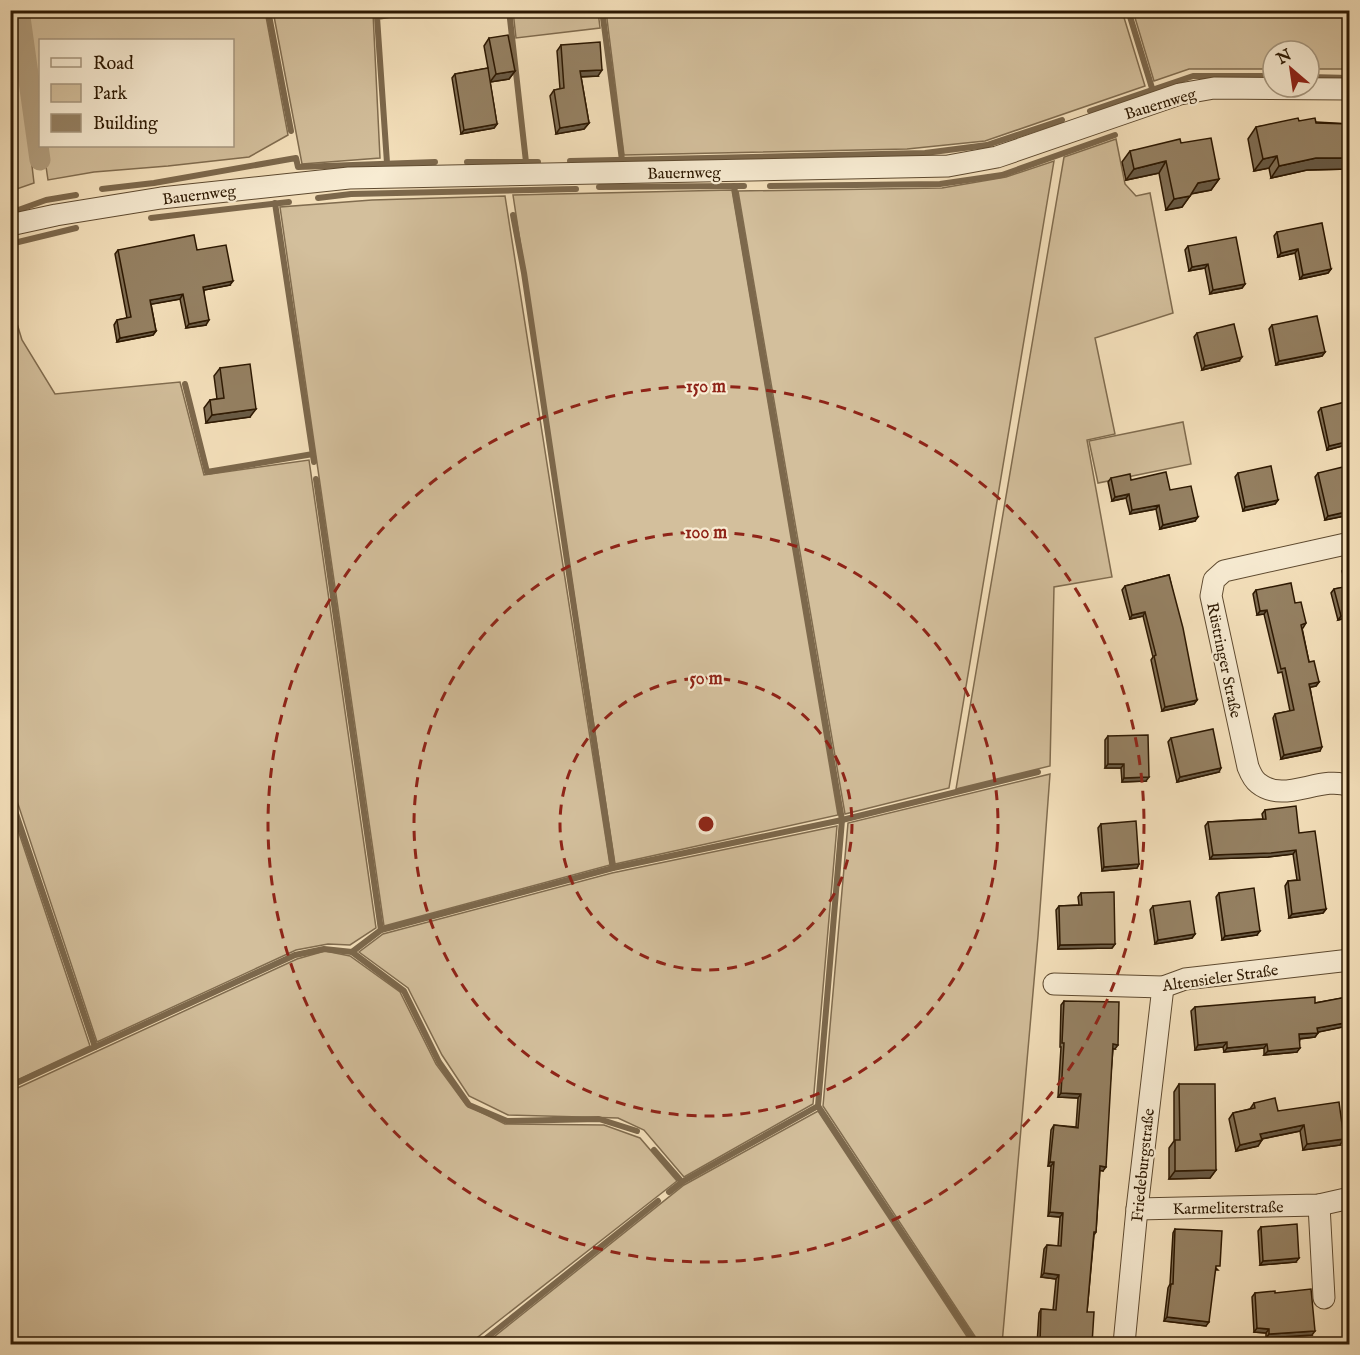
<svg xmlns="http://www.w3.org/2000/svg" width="1360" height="1355" font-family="'IM FELL English',serif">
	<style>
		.green { fill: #d3bf9c; stroke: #806c4f; stroke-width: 1.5 }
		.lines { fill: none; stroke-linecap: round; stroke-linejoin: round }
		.stream { stroke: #7c684c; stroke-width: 6 }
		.canal { stroke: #b19d7d; stroke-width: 21 }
		.street-casing { stroke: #5e4a30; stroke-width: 23 }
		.street { stroke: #f8ecd3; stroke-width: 21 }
		.wall { fill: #806f55; stroke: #2c1802; stroke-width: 1.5 }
		.shaded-wall { fill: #685a45; stroke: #2c1802; stroke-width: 1.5 }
		.building { fill: #958163; stroke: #2c1802; stroke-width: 1.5 }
		.ring { fill: none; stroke: #8f2418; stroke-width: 3; stroke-dasharray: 10 8 }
		.labels { text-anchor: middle; stroke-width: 4.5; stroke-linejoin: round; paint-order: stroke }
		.street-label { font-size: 16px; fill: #2c1802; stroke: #f8ecd3 }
		.centre { fill: #8f2418; stroke: #f8ecd3; stroke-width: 3 }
		.ring-label { font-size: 18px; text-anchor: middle; font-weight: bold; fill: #8f2418; stroke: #f8ecd3; stroke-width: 4.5; stroke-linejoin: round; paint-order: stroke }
	</style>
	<rect width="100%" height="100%" fill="#f5e1bc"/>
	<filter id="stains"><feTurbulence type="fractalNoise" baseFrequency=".00333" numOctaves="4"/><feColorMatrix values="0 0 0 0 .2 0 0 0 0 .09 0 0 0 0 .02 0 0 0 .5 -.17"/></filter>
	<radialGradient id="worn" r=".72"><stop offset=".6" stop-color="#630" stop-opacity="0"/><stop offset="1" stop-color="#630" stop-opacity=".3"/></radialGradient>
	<g class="green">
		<path d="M 14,11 L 34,183 L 11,191 L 10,11 Z"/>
		<path d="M 23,11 L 265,11 L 288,135 L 249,157 L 168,166 L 94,172 L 48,180 L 43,146 L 232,146 L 232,40 L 40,40 L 40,129 Z"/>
		<path d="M 273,11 L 386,11 L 373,13 L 380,158 L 302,164 Z"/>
		<path d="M 513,11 L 598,11 L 600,28 L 516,38 Z"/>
		<path d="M 606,11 L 1122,11 L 1145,86 L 985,141 L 907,149 L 624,155 Z"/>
		<path d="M 1133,11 L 1349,11 L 1349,69 L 1309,69 L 1309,51 L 1273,51 L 1273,69 L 1189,69 L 1154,81 Z"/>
		<path d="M 1116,139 L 1125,184 L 1136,196 L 1150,193 L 1173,313 L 1095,338 L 1115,434 L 1087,440 L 1112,577 L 1054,587 L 1050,766 L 956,789 L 1064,157 Z"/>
		<path d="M 1054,161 L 949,788 L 845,814 L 738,191 L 942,188 L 1006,177 Z"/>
		<path d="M 732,190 L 838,815 L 615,864 L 513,195 Z"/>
		<path d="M 505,196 L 610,865 L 384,926 L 280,207 L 372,200 Z"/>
		<path d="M 11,304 L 22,340 L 55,394 L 180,382 L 204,475 L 309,460 L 376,928 L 350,945 L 328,944 L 296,950 L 97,1042 L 11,783 Z"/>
		<path d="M 1183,422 L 1191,464 L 1098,483 L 1089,441 Z"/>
		<path d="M 1050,774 L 1038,936 L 1002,1344 L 980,1344 L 823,1106 L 848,823 Z"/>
		<path d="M 11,809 L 90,1046 L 11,1083 L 10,1083 Z"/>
		<path d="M 837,826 L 813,1104 L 684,1177 L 644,1130 L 618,1118 L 508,1115 L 469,1096 L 442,1055 L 408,988 L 359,952 L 383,934 L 612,873 Z"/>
		<path d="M 325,951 L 350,956 L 400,992 L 436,1064 L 466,1105 L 505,1124 L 604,1125 L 640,1138 L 677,1181 L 469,1344 L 11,1344 L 11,1091 L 297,959 Z"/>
		<path d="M 818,1111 L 972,1344 L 485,1344 L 684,1185 Z"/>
	</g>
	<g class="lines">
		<g class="stream">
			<path d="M 268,10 L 291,131"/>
			<path d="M 509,10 L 526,162"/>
			<path d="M 602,10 L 622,160"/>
			<path d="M 1128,10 L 1152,88"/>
			<path d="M 1309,77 L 1350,78"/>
			<path d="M 1090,111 L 1193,76 L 1273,76"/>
			<path d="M 570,161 L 925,153 L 987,145 L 1062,120"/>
			<path d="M 467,162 L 538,162"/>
			<path d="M 387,163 L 377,17 L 422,10"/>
			<path d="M 770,186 L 940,184 L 1002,175 L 1115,135"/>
			<path d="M 599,187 L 744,186"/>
			<path d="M 102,189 L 154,183 L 296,158 L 298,167 L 435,162"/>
			<path d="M 318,198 L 351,194 L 576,189"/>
			<path d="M 275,203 L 314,462"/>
			<path d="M 10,213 L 46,200 L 76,195"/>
			<path d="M 513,215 L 524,273 L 613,868"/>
			<path d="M 151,218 L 289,202"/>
			<path d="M 10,244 L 76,228"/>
			<path d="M 185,384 L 207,472 L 313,454"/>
			<path d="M 316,479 L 381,930"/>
			<path d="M 10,796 L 95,1047"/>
			<path d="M 352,952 L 381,930 L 613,868 L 842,820 L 1038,772"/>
			<path d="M 10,1086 L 295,955 L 324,949 L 352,952 L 404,991 L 439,1062 L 469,1105 L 507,1121 L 599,1119 L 637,1131"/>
			<path d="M 818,1106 L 976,1344"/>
			<path d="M 654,1150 L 682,1182"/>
			<path d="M 669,1192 L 682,1182 L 818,1106 L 842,820 L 734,186"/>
			<path d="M 479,1344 L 658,1201"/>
		</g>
		<path class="canal" d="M 19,10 L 40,160"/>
		<g class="street-casing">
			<g id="street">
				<path d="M 10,225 L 56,215 L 161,198 L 349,178 L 948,166 L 997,157 L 1180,94 L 1214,88 L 1350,89"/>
				<path d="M 1350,543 L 1224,571 L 1214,580 L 1211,596 L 1248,767 C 1250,772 1254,780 1258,783 C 1285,805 1320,774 1350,786"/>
				<path d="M 1054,984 L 1163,987 L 1185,979 L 1350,960"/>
				<path d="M 1319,1205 L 1324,1298"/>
				<path d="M 1137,1209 L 1319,1205 L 1350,1198"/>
				<path d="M 1124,1344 L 1137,1209 L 1163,987"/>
			</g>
		</g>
		<use href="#street" class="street"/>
	</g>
	<g class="wall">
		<path d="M 489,38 L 515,71 L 509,79 L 490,82 L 497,124 L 494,128 L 461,134 L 452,78 L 455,74 L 488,68 L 484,46 Z"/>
		<path d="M 561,45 L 598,76 L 581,77 L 589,123 L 584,129 L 556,134 L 550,96 L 554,90 L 560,89 L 557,51 Z"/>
		<path d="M 1299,121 L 1350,124 L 1350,169 L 1307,170 L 1271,178 L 1269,168 L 1254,171 L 1248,139 L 1256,127 Z"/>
		<path d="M 1181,143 L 1219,179 L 1211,190 L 1191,194 L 1182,207 L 1166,210 L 1159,173 L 1126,180 L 1122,162 L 1130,151 Z"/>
		<path d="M 1277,232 L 1331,269 L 1328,273 L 1300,279 L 1295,253 L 1278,257 L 1274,236 Z"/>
		<path d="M 1188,246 L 1245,284 L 1242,288 L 1210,294 L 1205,268 L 1189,271 L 1185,250 Z"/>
		<path d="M 118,250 L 197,250 L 230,285 L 204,290 L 206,325 L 186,328 L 180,299 L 151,304 L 156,331 L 153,335 L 117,342 L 114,325 L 117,320 L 127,318 L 115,254 Z"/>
		<path d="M 1272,325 L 1325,352 L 1322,356 L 1276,365 L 1269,329 Z"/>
		<path d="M 1197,333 L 1239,361 L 1202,370 L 1194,337 Z"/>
		<path d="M 220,368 L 250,417 L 206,423 L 204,408 L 210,400 L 217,399 L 214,376 Z"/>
		<path d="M 1350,405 L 1350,444 L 1327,450 L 1318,412 L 1321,408 Z"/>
		<path d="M 1238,473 L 1278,500 L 1275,504 L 1243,511 L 1235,477 Z"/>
		<path d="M 1318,473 L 1350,479 L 1350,515 L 1325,520 L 1315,477 Z"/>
		<path d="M 1111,478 L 1131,480 L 1170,490 L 1195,521 L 1160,529 L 1156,509 L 1130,514 L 1126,498 L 1112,501 L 1108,482 Z"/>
		<path d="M 1350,566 L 1350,617 L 1338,620 L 1331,593 L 1334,589 L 1346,587 L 1342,571 L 1345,567 Z"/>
		<path d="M 1169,575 L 1197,700 L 1194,704 L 1162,711 L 1151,660 L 1153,657 L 1143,616 L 1130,619 L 1122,590 L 1125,586 Z"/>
		<path d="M 1256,590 L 1295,603 L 1306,623 L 1303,628 L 1302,628 L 1309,662 L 1319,682 L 1316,686 L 1310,687 L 1320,751 L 1281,759 L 1273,718 L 1275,714 L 1290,711 L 1282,672 L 1278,673 L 1264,614 L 1257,615 L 1253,594 Z"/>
		<path d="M 1108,736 L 1146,781 L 1122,782 L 1121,768 L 1105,768 L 1105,740 Z"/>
		<path d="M 1171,738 L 1219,772 L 1177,782 L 1168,742 Z"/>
		<path d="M 1265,810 L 1299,833 L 1326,909 L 1323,913 L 1289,918 L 1285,886 L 1288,881 L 1297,880 L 1293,854 L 1268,857 L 1210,859 L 1205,826 L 1208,822 L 1263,819 L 1262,814 Z"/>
		<path d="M 1101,824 L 1139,864 L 1137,868 L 1102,871 L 1098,828 Z"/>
		<path d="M 1081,893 L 1115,944 L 1112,948 L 1058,949 L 1056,910 L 1059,906 L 1079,905 L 1078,897 Z"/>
		<path d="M 1219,893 L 1257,935 L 1222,940 L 1216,897 Z"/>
		<path d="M 1153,906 L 1195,934 L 1192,938 L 1155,944 L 1150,910 Z"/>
		<path d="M 1346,993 L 1350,993 L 1350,1031 L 1348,1031 L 1347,1026 L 1318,1032 L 1315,1037 L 1300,1039 L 1297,1052 L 1264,1055 L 1264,1048 L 1224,1052 L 1223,1047 L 1195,1050 L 1191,1011 L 1195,1007 L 1315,1003 L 1343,998 Z"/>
		<path d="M 1064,1001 L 1115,1049 L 1113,1049 L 1103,1171 L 1100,1170 L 1096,1232 L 1094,1235 L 1087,1312 L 1092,1344 L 1037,1344 L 1039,1313 L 1041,1309 L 1053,1310 L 1056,1279 L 1041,1277 L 1044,1249 L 1047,1245 L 1058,1246 L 1060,1217 L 1048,1216 L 1051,1166 L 1048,1166 L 1051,1130 L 1054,1125 L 1076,1127 L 1078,1098 L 1058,1097 L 1061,1047 L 1060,1047 L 1061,1005 Z"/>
		<path d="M 1179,1084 L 1216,1170 L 1210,1178 L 1169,1179 L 1169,1148 L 1174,1141 L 1174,1092 Z"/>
		<path d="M 1254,1103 L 1278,1111 L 1340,1145 L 1303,1150 L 1300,1131 L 1262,1139 L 1258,1146 L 1236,1151 L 1229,1119 L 1233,1113 L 1250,1109 Z"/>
		<path d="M 1261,1227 L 1296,1262 L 1260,1265 L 1258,1231 Z"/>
		<path d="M 1175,1229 L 1218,1270 L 1215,1270 L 1206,1326 L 1164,1321 L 1168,1288 L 1170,1284 L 1173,1233 Z"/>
		<path d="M 1350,1286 L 1350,1311 L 1347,1289 Z"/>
		<path d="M 1255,1293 L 1275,1293 L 1312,1335 L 1266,1338 L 1266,1333 L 1254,1332 L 1252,1297 Z"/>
	</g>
	<g class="shaded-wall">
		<path d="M 602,70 L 598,76 L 576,77 L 580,71 Z"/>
		<path d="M 515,71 L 509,79 L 490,82 L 496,74 Z"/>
		<path d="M 589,123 L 584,129 L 556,134 L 560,128 Z"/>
		<path d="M 497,124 L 494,128 L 461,134 L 464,130 Z"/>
		<path d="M 1277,156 L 1269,168 L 1254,171 L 1263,159 Z"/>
		<path d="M 1316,158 L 1350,158 L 1350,169 L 1307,170 L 1271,178 L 1279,166 Z"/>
		<path d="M 1166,161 L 1159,173 L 1126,180 L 1134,169 Z"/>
		<path d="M 1219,179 L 1211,190 L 1190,194 L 1198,183 Z"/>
		<path d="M 1190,196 L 1182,207 L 1166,210 L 1174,199 Z"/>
		<path d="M 1298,249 L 1295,253 L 1278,257 L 1281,253 Z"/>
		<path d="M 1208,264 L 1205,268 L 1189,271 L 1192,267 Z"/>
		<path d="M 1331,269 L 1328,273 L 1300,279 L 1303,275 Z"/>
		<path d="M 233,281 L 230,285 L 200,291 L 203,287 Z"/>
		<path d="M 1245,284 L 1242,288 L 1210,294 L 1213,290 Z"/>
		<path d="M 183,294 L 180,299 L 147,305 L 150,300 Z"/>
		<path d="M 209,320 L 206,325 L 186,328 L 189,324 Z"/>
		<path d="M 156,331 L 153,335 L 117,342 L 120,338 Z"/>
		<path d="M 1325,352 L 1322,356 L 1276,365 L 1279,361 Z"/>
		<path d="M 1242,357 L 1239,361 L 1202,370 L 1205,366 Z"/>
		<path d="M 256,409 L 250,417 L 206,423 L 212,415 Z"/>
		<path d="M 1350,441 L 1350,444 L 1327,450 L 1329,446 Z"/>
		<path d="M 1129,494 L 1126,498 L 1112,501 L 1115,497 Z"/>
		<path d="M 1278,500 L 1275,504 L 1243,511 L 1245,507 Z"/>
		<path d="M 1159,505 L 1156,509 L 1130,514 L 1132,510 Z"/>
		<path d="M 1350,511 L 1350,515 L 1325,520 L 1328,516 Z"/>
		<path d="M 1198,517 L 1195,521 L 1160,529 L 1163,525 Z"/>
		<path d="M 1267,610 L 1264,614 L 1257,615 L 1260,611 Z"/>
		<path d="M 1145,612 L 1143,616 L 1130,619 L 1132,615 Z"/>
		<path d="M 1350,614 L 1350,617 L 1338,620 L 1341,616 Z"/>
		<path d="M 1319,682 L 1316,686 L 1307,688 L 1309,684 Z"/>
		<path d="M 1197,700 L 1194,704 L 1162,711 L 1165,707 Z"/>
		<path d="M 1322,747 L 1320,751 L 1281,759 L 1284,755 Z"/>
		<path d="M 1108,764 L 1124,764 L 1121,768 L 1105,768 Z"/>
		<path d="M 1221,768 L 1219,772 L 1177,782 L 1180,777 Z"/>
		<path d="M 1149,777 L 1146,781 L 1122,782 L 1124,778 Z"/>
		<path d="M 1296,850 L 1293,854 L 1268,857 L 1210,859 L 1213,855 Z"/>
		<path d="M 1139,864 L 1137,868 L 1102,871 L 1104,867 Z"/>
		<path d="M 1326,909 L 1323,913 L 1289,918 L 1292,914 Z"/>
		<path d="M 1260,931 L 1257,935 L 1222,940 L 1225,936 Z"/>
		<path d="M 1195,934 L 1192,938 L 1155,944 L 1158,940 Z"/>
		<path d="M 1115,944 L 1112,948 L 1058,949 L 1060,945 Z"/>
		<path d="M 1350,1022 L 1347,1026 L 1314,1033 L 1317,1028 Z"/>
		<path d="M 1318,1033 L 1315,1037 L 1296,1039 L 1299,1034 Z"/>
		<path d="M 1227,1042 L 1223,1047 L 1195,1050 L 1198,1045 Z"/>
		<path d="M 1113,1044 L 1118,1045 L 1115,1049 L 1110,1048 Z"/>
		<path d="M 1267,1044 L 1264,1048 L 1224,1052 L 1227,1048 Z"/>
		<path d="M 1300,1048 L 1297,1052 L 1264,1055 L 1268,1051 Z"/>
		<path d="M 1061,1093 L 1081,1094 L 1078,1098 L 1058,1097 Z"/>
		<path d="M 1304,1125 L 1300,1131 L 1256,1140 L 1260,1134 Z"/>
		<path d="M 1344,1139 L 1340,1145 L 1303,1150 L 1307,1144 Z"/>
		<path d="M 1262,1140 L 1258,1146 L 1236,1151 L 1240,1145 Z"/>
		<path d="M 1050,1162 L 1054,1162 L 1051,1166 L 1048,1166 Z"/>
		<path d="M 1100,1166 L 1106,1167 L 1103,1171 L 1097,1170 Z"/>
		<path d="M 1216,1170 L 1210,1178 L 1169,1179 L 1175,1171 Z"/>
		<path d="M 1050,1212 L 1063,1213 L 1060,1217 L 1048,1216 Z"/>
		<path d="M 1299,1258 L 1296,1262 L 1260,1265 L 1263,1261 Z"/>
		<path d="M 1044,1273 L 1059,1275 L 1056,1279 L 1041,1277 Z"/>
		<path d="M 1167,1317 L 1209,1322 L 1206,1326 L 1164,1321 Z"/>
		<path d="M 1257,1328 L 1269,1329 L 1266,1333 L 1254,1332 Z"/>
		<path d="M 1315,1331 L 1312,1335 L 1266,1338 L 1269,1334 Z"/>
	</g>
	<g class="building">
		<path d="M 508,35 L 515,71 L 496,74 L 489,38 Z"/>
		<path d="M 600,42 L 602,70 L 580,71 L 589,123 L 560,128 L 554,90 L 564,88 L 561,45 Z"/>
		<path d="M 488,68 L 497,124 L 464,130 L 455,74 Z"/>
		<path d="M 1298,118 L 1299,121 L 1315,118 L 1316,123 L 1350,124 L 1350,158 L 1316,158 L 1279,166 L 1277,156 L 1263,159 L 1256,127 Z"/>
		<path d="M 1211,138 L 1219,179 L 1198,183 L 1190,196 L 1174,199 L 1166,161 L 1134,169 L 1130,151 L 1180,139 L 1181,143 Z"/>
		<path d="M 1322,223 L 1331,269 L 1303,275 L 1298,249 L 1281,253 L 1277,232 Z"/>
		<path d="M 194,235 L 197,250 L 226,245 L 233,281 L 203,287 L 209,320 L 189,324 L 183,294 L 150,300 L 156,331 L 120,338 L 117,320 L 131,317 L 118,250 Z"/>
		<path d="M 1236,237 L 1245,284 L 1213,290 L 1208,264 L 1192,267 L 1188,246 Z"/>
		<path d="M 1317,316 L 1325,352 L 1279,361 L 1272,325 Z"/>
		<path d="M 1234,324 L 1242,357 L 1205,366 L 1197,333 Z"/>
		<path d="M 250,364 L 256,409 L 212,415 L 210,400 L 224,398 L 220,368 Z"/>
		<path d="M 1349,401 L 1350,405 L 1350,441 L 1329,446 L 1321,408 Z"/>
		<path d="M 1271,466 L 1278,500 L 1245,507 L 1238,473 Z"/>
		<path d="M 1347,466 L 1350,479 L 1350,511 L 1328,516 L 1318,473 Z"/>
		<path d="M 1166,472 L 1170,490 L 1191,486 L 1198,517 L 1163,525 L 1159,505 L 1132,510 L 1129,494 L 1115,497 L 1111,478 L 1130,474 L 1131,480 Z"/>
		<path d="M 1350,566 L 1350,614 L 1341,616 L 1334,589 L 1349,586 L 1345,567 Z"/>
		<path d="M 1169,575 L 1183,628 L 1197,700 L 1165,707 L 1154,656 L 1156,655 L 1145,612 L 1132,615 L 1125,586 Z"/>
		<path d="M 1291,583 L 1295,603 L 1301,602 L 1306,623 L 1301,625 L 1309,662 L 1314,661 L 1319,682 L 1309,684 L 1322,747 L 1284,755 L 1275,714 L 1294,710 L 1285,668 L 1281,669 L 1267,610 L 1260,611 L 1256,590 Z"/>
		<path d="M 1213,729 L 1221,768 L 1180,777 L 1171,738 Z"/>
		<path d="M 1148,735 L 1149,777 L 1124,778 L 1124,764 L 1108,764 L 1108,736 Z"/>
		<path d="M 1296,806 L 1299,833 L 1315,831 L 1326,909 L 1292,914 L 1288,881 L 1300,880 L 1296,850 L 1271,853 L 1213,855 L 1208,822 L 1266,819 L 1265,810 Z"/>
		<path d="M 1136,821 L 1139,864 L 1104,867 L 1101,824 Z"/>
		<path d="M 1254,888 L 1260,931 L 1225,936 L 1219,893 Z"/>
		<path d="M 1114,892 L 1115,944 L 1060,945 L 1059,906 L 1082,905 L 1081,893 Z"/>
		<path d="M 1190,901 L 1195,934 L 1158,940 L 1153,906 Z"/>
		<path d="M 1346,993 L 1350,993 L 1350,1022 L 1317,1028 L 1318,1033 L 1299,1034 L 1300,1048 L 1268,1051 L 1267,1044 L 1227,1048 L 1227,1042 L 1198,1045 L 1195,1007 L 1315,997 L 1315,1003 L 1347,997 Z"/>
		<path d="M 1064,1001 L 1119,1002 L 1118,1045 L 1113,1044 L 1106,1167 L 1100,1166 L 1096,1232 L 1094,1232 L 1087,1312 L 1094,1312 L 1092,1344 L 1040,1344 L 1041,1309 L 1056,1310 L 1059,1275 L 1044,1273 L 1047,1245 L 1061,1246 L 1063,1213 L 1050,1212 L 1054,1162 L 1050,1162 L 1054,1125 L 1078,1128 L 1081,1094 L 1061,1093 L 1064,1043 L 1062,1043 Z"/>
		<path d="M 1179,1084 L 1215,1084 L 1216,1170 L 1175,1171 L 1175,1140 L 1180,1140 Z"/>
		<path d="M 1275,1098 L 1278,1111 L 1339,1102 L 1344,1139 L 1307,1144 L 1304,1125 L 1260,1134 L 1262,1140 L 1240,1145 L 1233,1113 L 1255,1108 L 1254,1103 Z"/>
		<path d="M 1297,1224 L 1299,1258 L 1263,1261 L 1261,1227 Z"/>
		<path d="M 1175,1229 L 1222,1231 L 1220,1266 L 1216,1266 L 1209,1322 L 1167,1317 L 1171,1284 L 1173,1284 Z"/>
		<path d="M 1311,1289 L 1315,1331 L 1269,1334 L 1269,1329 L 1257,1328 L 1255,1293 L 1275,1291 L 1275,1293 Z"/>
	</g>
	<g class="ring">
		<circle cx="706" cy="824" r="146"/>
		<circle cx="706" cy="824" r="292"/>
		<circle cx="706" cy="824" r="438"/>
	</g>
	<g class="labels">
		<g class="street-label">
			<text transform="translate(1160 103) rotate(-17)" y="6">Bauernweg</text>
			<text transform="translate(684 172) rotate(-1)" y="6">Bauernweg</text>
			<text transform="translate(199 194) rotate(-7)" y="6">Bauernweg</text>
			<text transform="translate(1225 660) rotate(78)" y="6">Rüstringer Straße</text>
			<text transform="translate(1220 977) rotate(-8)" y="6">Altensieler Straße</text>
			<text transform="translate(1142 1165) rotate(-84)" y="6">Friedeburgstraße</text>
			<text transform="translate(1228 1207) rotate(-1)" y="6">Karmeliterstraße</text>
		</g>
	</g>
	<circle cx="706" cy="824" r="9" class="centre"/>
	<g class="ring-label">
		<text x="706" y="392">150 m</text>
		<text x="706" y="538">100 m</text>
		<text x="706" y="684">50 m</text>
	</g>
	<rect width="1360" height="1355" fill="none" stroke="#f5e1bc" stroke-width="36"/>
	<rect x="12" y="12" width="1336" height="1331" fill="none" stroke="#2c1802" stroke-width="3"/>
	<rect x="18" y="18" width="1324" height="1319" fill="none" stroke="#2c1802" stroke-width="1.5"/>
	<rect x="39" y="39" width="195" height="108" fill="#f8ecd3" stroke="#a6977f" stroke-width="1.5"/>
	<rect x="51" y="58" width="30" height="9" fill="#f8ecd3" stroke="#a6977f" stroke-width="1.5"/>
	<text x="93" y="69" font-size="18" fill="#2c1802">Road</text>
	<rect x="51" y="84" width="30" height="18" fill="#d3bf9c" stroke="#a6977f" stroke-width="1.5"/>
	<text x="93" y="99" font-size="18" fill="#2c1802">Park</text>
	<rect x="51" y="114" width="30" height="18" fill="#958163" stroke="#a6977f" stroke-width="1.5"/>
	<text x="93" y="129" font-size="18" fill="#2c1802">Building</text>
	<g transform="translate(1291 69) rotate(331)"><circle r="28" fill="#f8ecd3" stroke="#a6977f" stroke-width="1.5"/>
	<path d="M0-4.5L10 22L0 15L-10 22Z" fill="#8f2418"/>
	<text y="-9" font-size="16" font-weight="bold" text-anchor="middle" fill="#2c1802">N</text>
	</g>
	<rect width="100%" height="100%" filter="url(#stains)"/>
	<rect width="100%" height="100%" fill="url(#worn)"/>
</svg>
